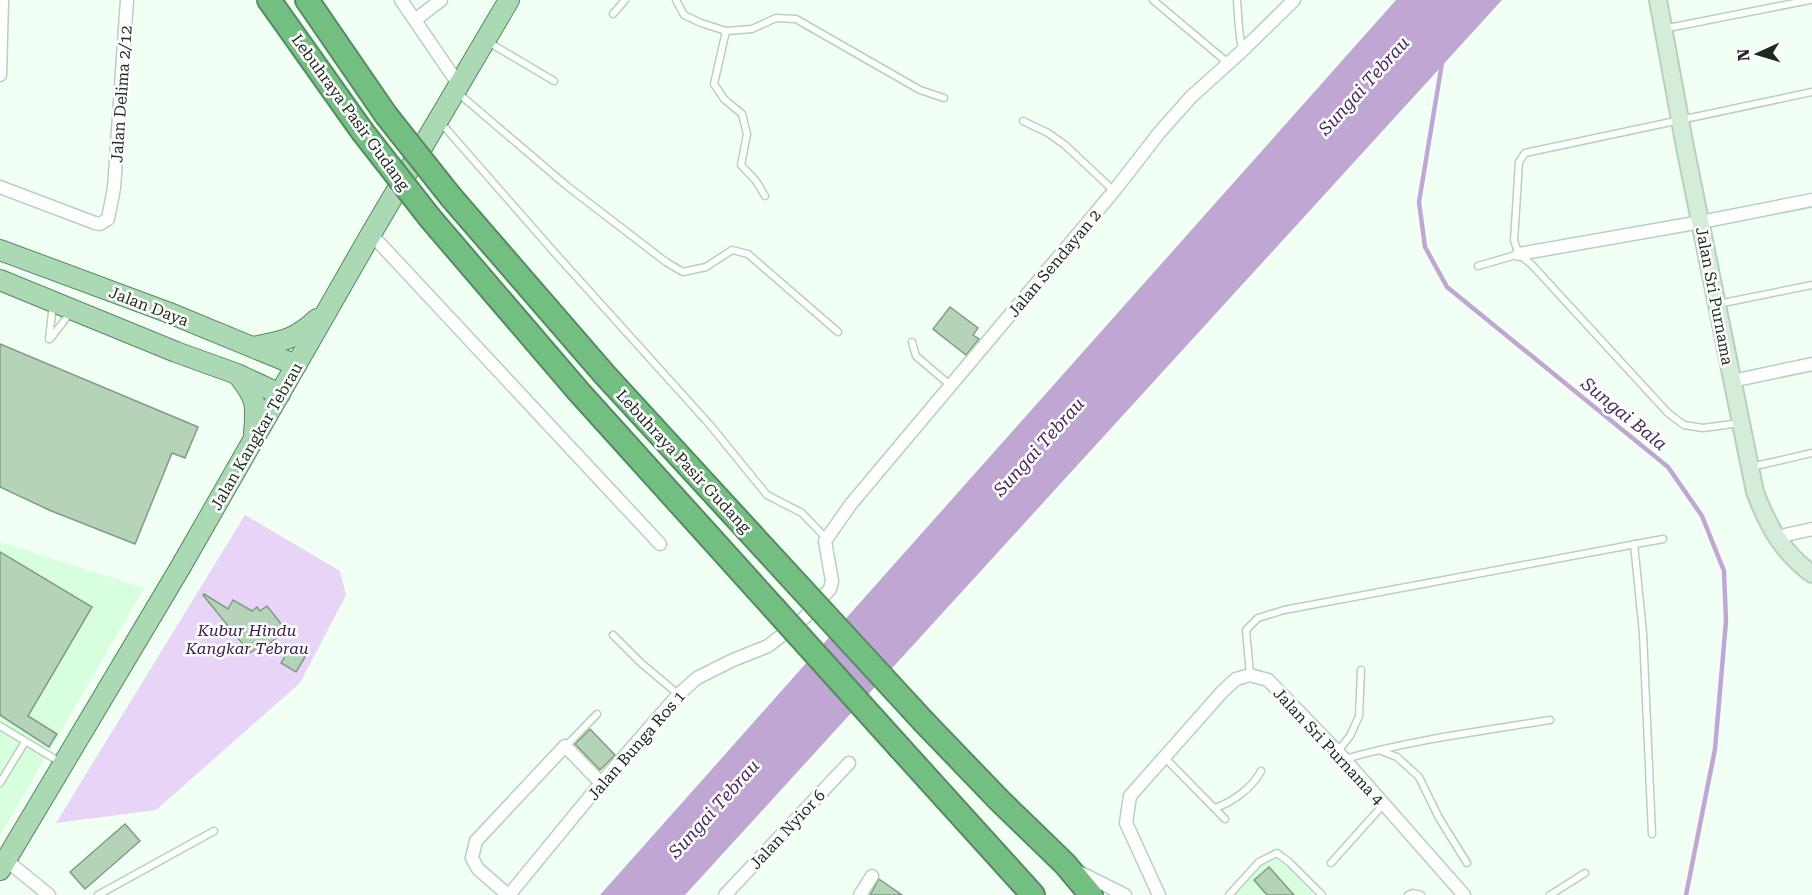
<svg xmlns="http://www.w3.org/2000/svg" width="1812" height="895" font-family="'Roboto Serif',serif">
	<style>
		.built { fill: #d7fedd }
		.green { fill: #e7d4f6 }
		.water { fill: #c0a6d3 }
		.lines { fill: none; stroke-linecap: round; stroke-linejoin: round }
		.stream { stroke: #c0a6d3; stroke-width: 4.5 }
		.building { fill: #b4d3b8; stroke: #7f9d83; stroke-width: 1.5 }
		.lane-casing { stroke: #b4d3b8; stroke-width: 9 }
		.street-casing { stroke: #b4d3b8; stroke-width: 15 }
		.secondary-casing { stroke: #b4d3b8; stroke-width: 20 }
		.primary-casing { stroke: #558b60; stroke-width: 22 }
		.highway-casing { stroke: #558b60; stroke-width: 26 }
		.lane { stroke: #fff; stroke-width: 6 }
		.street { stroke: #fff; stroke-width: 12 }
		.secondary { stroke: #d5ecda; stroke-width: 16 }
		.primary { stroke: #abd9b4; stroke-width: 20 }
		.highway { stroke: #73bf82; stroke-width: 22 }
		.highway-bridge-casing { stroke: #558b60; stroke-width: 26; stroke-linecap: butt }
		.highway-bridge { stroke: #73bf82; stroke-width: 22 }
		.labels { text-anchor: middle; stroke-width: 5; stroke-linejoin: round; paint-order: stroke }
		.street-label { font-size: 16px; fill: #1e2a20; stroke: #fff }
		.park-label { font-size: 16px; font-style: italic; fill: #39174d; stroke: #fff }
		.water-label { font-size: 18px; font-style: italic; fill: #4b2a60; stroke: #fff }
	</style>
	<rect width="100%" height="100%" fill="#f2fff4"/>
	<g class="built">
		<path d="M 0,542 L 144,588 L 0,836 Z"/>
		<path d="M 1276,859 L 1286,865 L 1314,895 L 1234,895 L 1261,866 Z"/>
	</g>
	<path class="green" d="M 245,515 L 340,571 L 346,595 L 300,683 L 156,810 L 56,823 Z"/>
	<path class="water" d="M 1396,0 L 1502,0 L 685,895 L 600,895 Z"/>
	<g class="lines">
		<path class="stream" d="M 1442,63 L 1419,202 L 1425,247 L 1447,287 L 1668,467 L 1702,516 L 1724,571 L 1726,621 L 1715,749 L 1686,895"/>
	</g>
	<g class="building">
		<path d="M 950,307 L 978,328 L 973,335 L 979,339 L 966,355 L 933,329 Z"/>
		<path d="M 0,344 L 198,427 L 185,458 L 172,453 L 135,544 L 49,510 L 0,487 Z"/>
		<path d="M 0,552 L 92,607 L 28,716 L 57,734 L 49,747 L 0,715 Z"/>
		<path d="M 204,594 L 228,609 L 233,600 L 252,611 L 257,607 L 260,611 L 267,606 L 286,630 L 262,650 L 259,646 L 250,653 L 203,595 Z"/>
		<path d="M 290,648 L 305,657 L 296,672 L 281,663 Z"/>
		<path d="M 590,729 L 615,755 L 600,770 L 575,744 Z"/>
		<path d="M 125,824 L 140,841 L 85,889 L 70,872 Z"/>
		<path d="M 1269,867 L 1294,895 L 1267,895 L 1254,880 Z"/>
		<path d="M 879,879 L 902,895 L 870,895 Z"/>
	</g>
	<g class="lines">
		<g class="lane-casing">
			<g id="lane">
				<path d="M 676,0 L 684,15 L 701,23 L 726,31 L 752,29 L 776,18 L 796,19 L 920,90 L 944,98"/>
				<path d="M 1153,0 L 1228,63"/>
				<path d="M 1237,0 L 1239,29 L 1242,51"/>
				<path d="M 613,14 L 625,0"/>
				<path d="M 1663,29 L 1810,0"/>
				<path d="M 726,31 L 714,84 L 724,99 L 742,114 L 747,134 L 741,165 L 756,181 L 765,196"/>
				<path d="M 488,42 L 554,81"/>
				<path d="M 458,93 L 567,186 L 666,262 L 683,272 L 706,267 L 732,250 L 748,254 L 838,332"/>
				<path d="M 1023,121 L 1048,133 L 1065,145 L 1114,191"/>
				<path d="M 441,123 L 554,252 L 710,425 L 767,495 L 802,513 L 826,538"/>
				<path d="M 1478,266 L 1519,254"/>
				<path d="M 1718,304 L 1812,285"/>
				<path d="M 49,339 L 53,304"/>
				<path d="M 50,339 L 71,312"/>
				<path d="M 912,342 L 916,356 L 950,385"/>
				<path d="M 1740,423 L 1703,428 L 1684,425 L 1668,413 L 1532,265 L 1519,254 L 1514,241 L 1519,162 L 1525,153 L 1812,92"/>
				<path d="M 1751,467 L 1812,453"/>
				<path d="M 1634,544 L 1643,633 L 1652,834"/>
				<path d="M 613,635 L 641,663 L 678,694"/>
				<path d="M 1250,675 L 1246,630 L 1258,618 L 1284,610 L 1663,539"/>
				<path d="M 0,726 L 60,762"/>
				<path d="M 566,746 L 597,714"/>
				<path d="M 1379,750 L 1397,757 L 1419,777 L 1439,818 L 1467,863"/>
				<path d="M 1338,751 L 1350,736 L 1359,716 L 1361,670"/>
				<path d="M 1165,758 L 1225,819"/>
				<path d="M 1345,759 C 1411,740 1481,731 1550,720"/>
				<path d="M 0,783 L 25,742"/>
				<path d="M 1215,808 C 1233,802 1252,788 1261,771"/>
				<path d="M 1331,863 L 1383,805"/>
				<path d="M 98,895 L 214,831"/>
				<path d="M 1229,895 L 1259,862 L 1277,853 L 1289,862 L 1322,895"/>
				<path d="M 1408,895 L 1413,893 L 1421,895"/>
				<path d="M 1550,895 L 1585,873"/>
			</g>
		</g>
		<g class="street-casing">
			<g id="street">
				<path d="M 401,0 L 459,85"/>
				<path d="M 415,20 L 441,0"/>
				<path d="M 0,75 L 2,0"/>
				<path d="M 0,187 L 95,223 L 100,224 L 108,219 L 114,188 L 127,0"/>
				<path d="M 371,234 L 660,544"/>
				<path d="M 1519,254 L 1701,222 L 1812,200"/>
				<path d="M 1732,381 L 1812,364"/>
				<path d="M 1777,537 L 1812,529"/>
				<path d="M 6,860 L 49,895"/>
				<path d="M 1079,872 L 1125,895"/>
				<path d="M 508,895 L 478,869 L 472,858 L 476,841 L 565,746 L 601,783"/>
				<path d="M 509,895 L 601,783 L 678,695 L 697,678 L 733,660 L 768,646 L 804,618 L 830,589 L 832,581 L 825,541 L 851,504 L 1114,191 L 1159,133 L 1191,97 L 1242,51 L 1294,0"/>
				<path d="M 725,895 L 849,763"/>
				<path d="M 860,895 L 872,876"/>
				<path d="M 1159,895 L 1126,823 L 1130,796 L 1222,692 L 1236,679 L 1250,675 L 1268,680 L 1337,751 L 1464,895"/>
			</g>
		</g>
		<g class="secondary-casing">
			<path id="secondary" d="M 1658,0 L 1685,147 L 1755,492 C 1768,526 1782,552 1812,574"/>
		</g>
		<g class="primary-casing">
			<g id="primary">
				<path d="M 0,250 L 167,312 L 296,365"/>
				<path d="M 0,280 L 176,352 L 237,374 L 280,394"/>
				<path d="M 253,347 C 282,341 295,340 317,319"/>
				<path d="M 238,375 C 256,398 257,403 254,433"/>
				<path d="M 0,870 L 180,568 L 371,234 L 509,0"/>
			</g>
		</g>
		<g class="highway-casing">
			<g id="highway">
				<path d="M 269,0 L 362,131"/>
				<path d="M 307,0 L 386,115"/>
				<path d="M 451,197 L 605,375 L 797,584"/>
				<path d="M 430,218 L 579,392 L 773,607"/>
				<path d="M 924,722 L 1000,801 L 1065,864 L 1091,895"/>
				<path d="M 900,748 L 1033,895"/>
			</g>
		</g>
		<use href="#lane" class="lane"/>
		<use href="#street" class="street"/>
		<use href="#secondary" class="secondary"/>
		<use href="#primary" class="primary"/>
		<use href="#highway" class="highway"/>
		<g class="highway-bridge-casing">
			<g id="highway-bridge">
				<path d="M 386,115 L 451,197"/>
				<path d="M 362,131 L 430,218"/>
				<path d="M 797,584 L 924,722"/>
				<path d="M 773,607 L 900,748"/>
			</g>
		</g>
		<use href="#highway-bridge" class="highway-bridge"/>
	</g>
	<g class="labels">
		<g class="street-label">
			<text transform="translate(121 94) rotate(-86)" y="6">Jalan Delima 2/12</text>
			<text transform="translate(351 112) rotate(54)" y="6">Lebuhraya Pasir Gudang</text>
			<text transform="translate(1054 263) rotate(-50)" y="6">Jalan Sendayan 2</text>
			<text transform="translate(1715 296) rotate(79)" y="6">Jalan Sri Purnama</text>
			<text transform="translate(149 306) rotate(21)" y="6">Jalan Daya</text>
			<text transform="translate(256 436) rotate(-60)" y="6">Jalan Kangkar Tebrau</text>
			<text transform="translate(684 461) rotate(47)" y="6">Lebuhraya Pasir Gudang</text>
			<text transform="translate(636 745) rotate(-49)" y="6">Jalan Bunga Ros 1</text>
			<text transform="translate(1329 746) rotate(47)" y="6">Jalan Sri Purnama 4</text>
			<text transform="translate(787 829) rotate(-47)" y="6">Jalan Nyior 6</text>
		</g>
		<g class="park-label">
			<text x="247" y="636">Kubur Hindu<tspan x="247" dy="18">Kangkar Tebrau</tspan></text>
		</g>
		<g class="water-label">
			<text transform="translate(1364 86) rotate(-48)" y="6">Sungai Tebrau</text>
			<text transform="translate(1624 414) rotate(39)" y="6">Sungai Bala</text>
			<text transform="translate(1039 447) rotate(-48)" y="6">Sungai Tebrau</text>
			<text transform="translate(714 809) rotate(-48)" y="6">Sungai Tebrau</text>
		</g>
	</g>
	<g transform="translate(1758 54) rotate(266)" stroke="#ffffff" stroke-width="4.5" paint-order="stroke">
	<path d="M0-4.5L10 22L0 15L-10 22Z" fill="#1e2a20"/>
	<text y="-9" font-size="16" font-weight="bold" text-anchor="middle" fill="#1e2a20">N</text>
	</g>
</svg>
